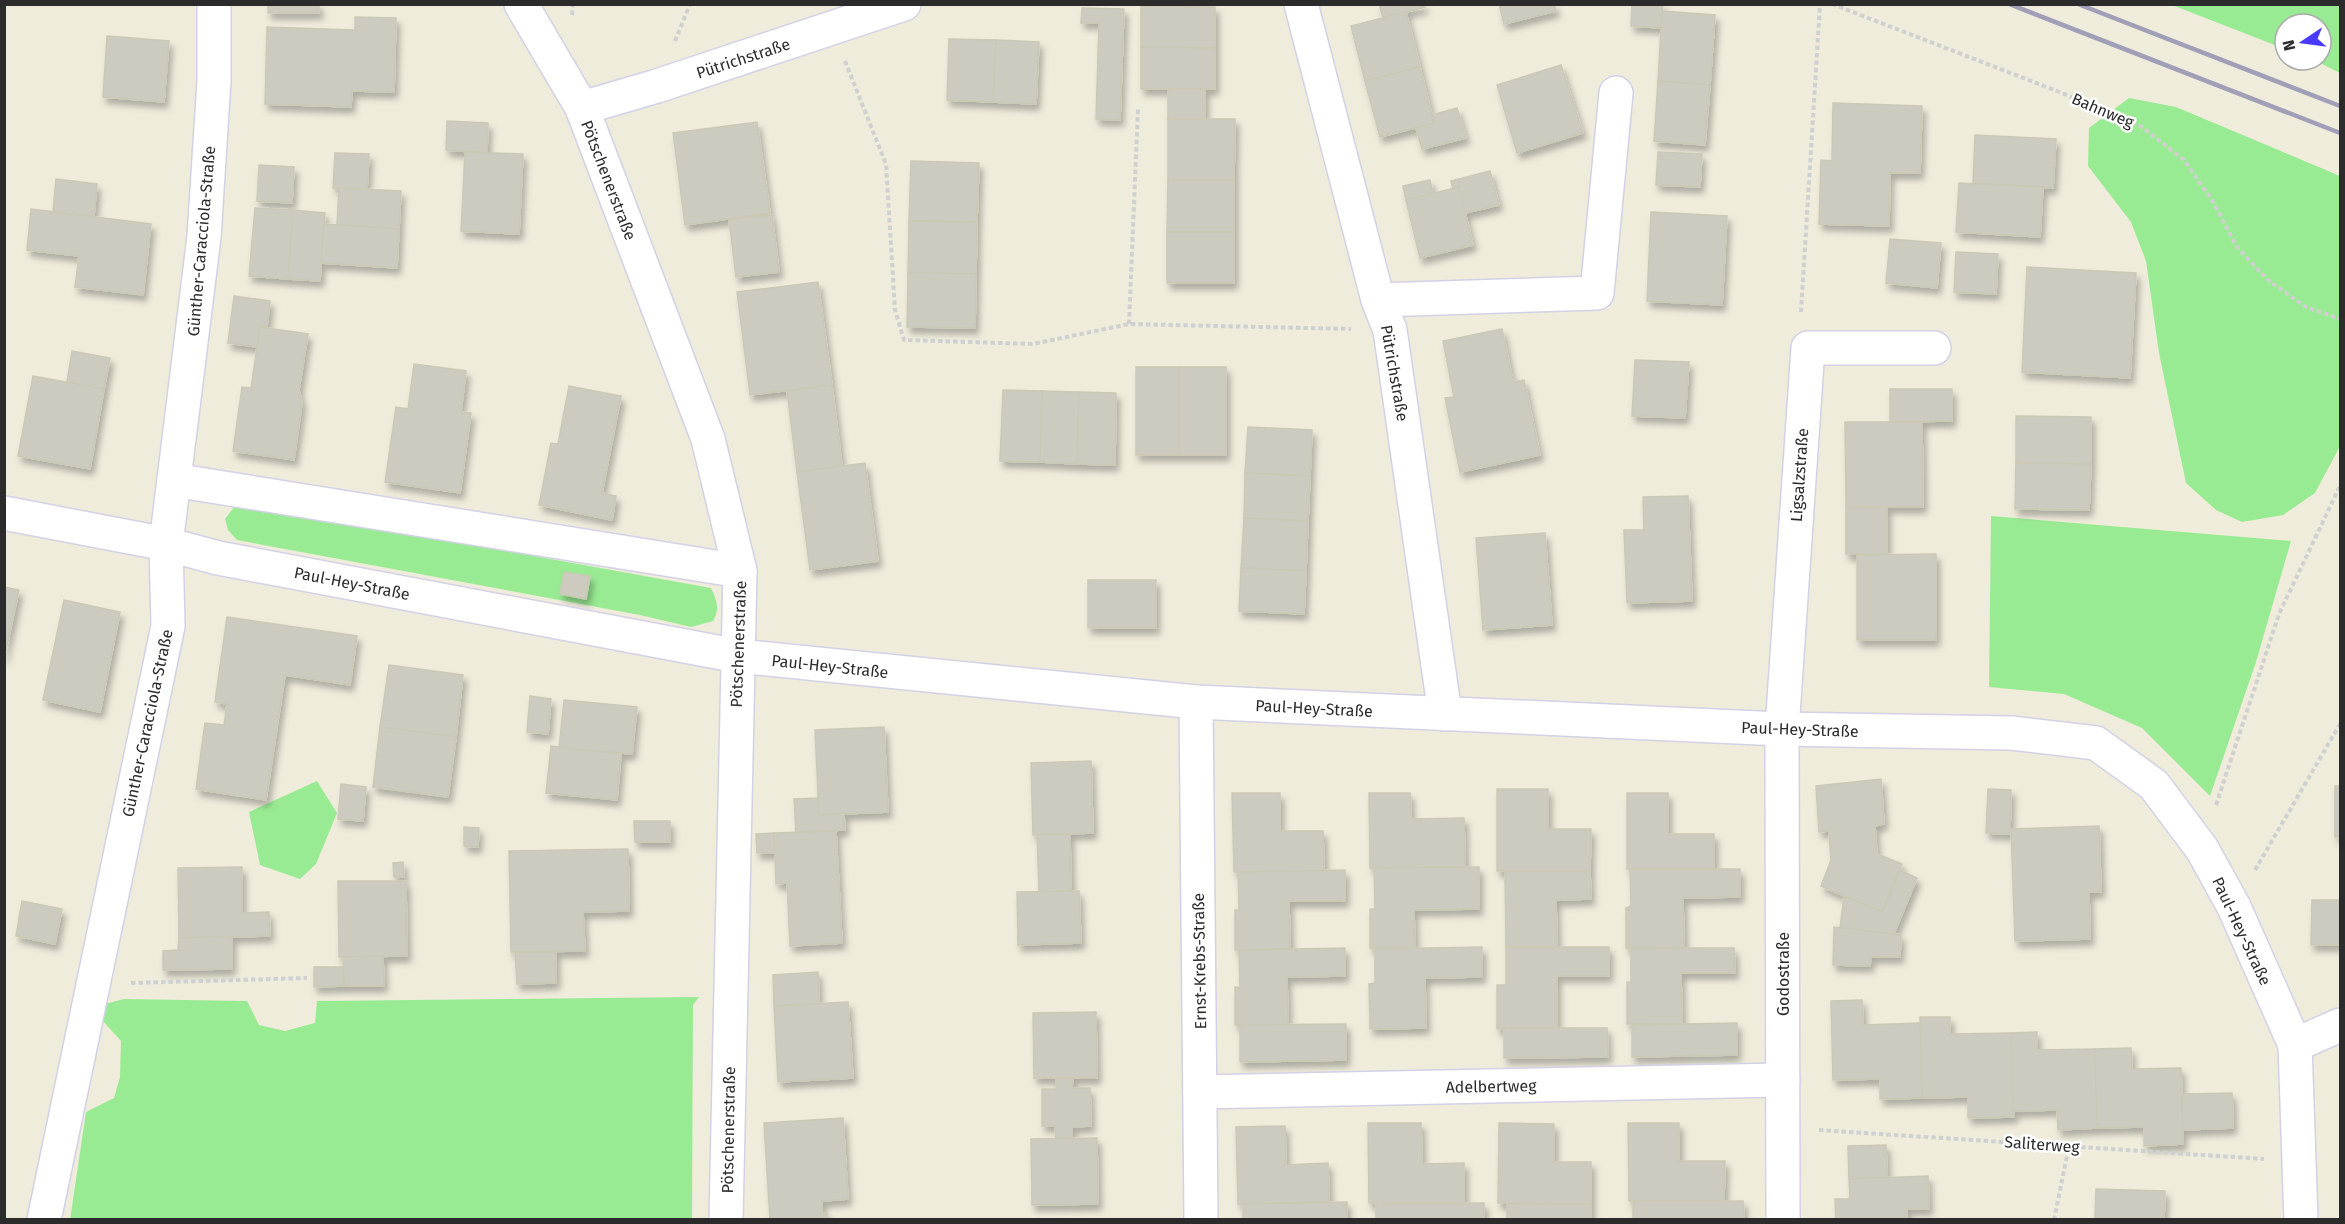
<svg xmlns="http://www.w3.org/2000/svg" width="2345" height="1224" font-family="'Fira Sans',sans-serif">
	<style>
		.green { fill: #99eb93 }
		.building { fill: #cdcbbf; stroke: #cbc9b5; stroke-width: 1.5; filter: url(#shadow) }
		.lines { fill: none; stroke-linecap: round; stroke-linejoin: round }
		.minor-casing { stroke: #d3d1e6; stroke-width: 36 }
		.path { stroke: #d0d0d0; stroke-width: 4; stroke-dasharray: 4.5 3; stroke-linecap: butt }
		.minor { stroke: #fff; stroke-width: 33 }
		.rail { stroke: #a19eb8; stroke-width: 4.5 }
		.labels { text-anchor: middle; stroke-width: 5; stroke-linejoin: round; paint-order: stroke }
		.street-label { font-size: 16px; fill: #2b2b2b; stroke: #fff }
	</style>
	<defs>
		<filter id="shadow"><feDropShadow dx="3.5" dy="6" stdDeviation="3" flood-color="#0004"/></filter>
	</defs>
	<rect width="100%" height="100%" fill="#efecdc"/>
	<g class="green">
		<path d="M 2172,5 L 2340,5 L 2340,73 L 2314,60 L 2321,60 L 2321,24 L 2285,24 L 2285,49 Z"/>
		<path d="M 2129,98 L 2176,107 L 2340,176 L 2340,446 L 2315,493 L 2283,515 L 2242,522 L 2216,510 L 2186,483 L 2159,353 L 2146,261 L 2131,222 L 2088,166 L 2089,128 Z"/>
		<path d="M 247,504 L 711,588 C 717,600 720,609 713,621 L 691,627 L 640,615 L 237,540 L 228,530 L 225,519 L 235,506 Z"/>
		<path d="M 1991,516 L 2291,541 L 2256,662 L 2210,796 L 2142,728 L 2064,694 L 1989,687 Z"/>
		<path d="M 317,781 L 337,813 L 316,864 L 300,879 L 260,865 L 249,812 Z"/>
		<path d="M 699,997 L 693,1005 L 692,1219 L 70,1220 L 86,1112 L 114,1098 L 120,1077 L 121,1041 L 101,1019 L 105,1004 L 124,999 L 247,1001 L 259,1025 L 285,1031 L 315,1023 L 317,1001 Z"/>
	</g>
	<g class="building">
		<rect x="268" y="4" width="51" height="9"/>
		<path d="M 1379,4 L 1424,4 L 1425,7 L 1383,18 Z"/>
		<path d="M 1499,4 L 1554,4 L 1556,11 L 1504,24 Z"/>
		<path d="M 1632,4 L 1663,4 L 1661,28 L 1631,26 Z"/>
		<path d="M 1141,6 L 1215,7 L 1215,48 L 1141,47 Z"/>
		<path d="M 1082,8 L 1124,9 L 1120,120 L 1096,119 L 1099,23 L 1081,23 Z"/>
		<path d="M 1662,11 L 1715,15 L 1710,85 L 1658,81 Z"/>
		<path d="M 1406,12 L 1420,67 L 1365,81 L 1351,26 Z"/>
		<path d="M 355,17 L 396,18 L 394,92 L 352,91 L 351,107 L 265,104 L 267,27 L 355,30 Z"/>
		<path d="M 107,36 L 169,41 L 164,102 L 103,97 Z"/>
		<path d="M 949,39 L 996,40 L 993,102 L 947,100 Z"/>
		<path d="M 996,40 L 1039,42 L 1036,104 L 993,102 Z"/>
		<path d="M 1141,47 L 1215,48 L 1215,89 L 1141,89 Z"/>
		<path d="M 1561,65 L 1583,133 L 1517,153 L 1497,85 Z"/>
		<path d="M 1420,67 L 1434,123 L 1380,137 L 1365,81 Z"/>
		<path d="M 1658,81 L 1710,85 L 1705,145 L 1654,141 Z"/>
		<rect x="1168" y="89" width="37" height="30"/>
		<path d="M 1833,103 L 1922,106 L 1920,173 L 1890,173 L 1889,226 L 1819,224 L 1821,160 L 1832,161 Z"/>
		<path d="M 1457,108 L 1466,138 L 1422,149 L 1416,128 L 1434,123 L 1432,115 Z"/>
		<path d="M 1168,119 L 1235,119 L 1234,180 L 1168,180 Z"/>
		<path d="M 447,121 L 488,123 L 487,153 L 446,150 Z"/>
		<path d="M 757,122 L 770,213 L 685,225 L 673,133 Z"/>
		<path d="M 1975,135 L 2056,139 L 2053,188 L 1973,183 Z"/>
		<path d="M 465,152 L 523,154 L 519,234 L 461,231 Z"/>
		<path d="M 1658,152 L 1702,154 L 1700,187 L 1656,185 Z"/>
		<path d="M 335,153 L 369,154 L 367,190 L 333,188 Z"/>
		<path d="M 911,161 L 979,163 L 977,222 L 909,221 Z"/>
		<path d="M 259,165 L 294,167 L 292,203 L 257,201 Z"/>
		<path d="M 1490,171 L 1499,205 L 1465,213 L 1459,187 L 1453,189 L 1451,181 Z"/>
		<path d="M 56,179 L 97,184 L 94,216 L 53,212 Z"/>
		<path d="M 1168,180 L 1234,180 L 1234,232 L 1167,232 Z"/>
		<path d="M 1430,180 L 1433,194 L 1406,200 L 1403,186 Z"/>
		<path d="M 1959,183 L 2043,187 L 2040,237 L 1956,232 Z"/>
		<path d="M 1459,187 L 1473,245 L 1420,258 L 1406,200 Z"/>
		<path d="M 339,188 L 401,191 L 399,229 L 337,225 Z"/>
		<path d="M 255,208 L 293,210 L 288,279 L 249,276 Z"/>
		<path d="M 31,209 L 151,224 L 143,295 L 75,287 L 79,256 L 27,250 Z"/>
		<path d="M 293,210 L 325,213 L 320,281 L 288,279 Z"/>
		<path d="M 1651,212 L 1727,216 L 1722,305 L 1647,301 Z"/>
		<path d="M 772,215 L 779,272 L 736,277 L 729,220 Z"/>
		<path d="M 909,221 L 977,222 L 976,274 L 908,273 Z"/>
		<path d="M 324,224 L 399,229 L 397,268 L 321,263 Z"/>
		<rect x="1167" y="232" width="67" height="51"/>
		<path d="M 1890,239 L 1941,243 L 1937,288 L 1886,283 Z"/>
		<path d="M 1956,252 L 1998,254 L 1996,294 L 1954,292 Z"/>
		<path d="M 2027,267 L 2136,273 L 2130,378 L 2022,372 Z"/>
		<path d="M 908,273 L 976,274 L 975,328 L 907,327 Z"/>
		<path d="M 818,282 L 832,385 L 750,395 L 737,292 Z"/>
		<path d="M 234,296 L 270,301 L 267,327 L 260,327 L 257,347 L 228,343 Z"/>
		<path d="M 260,327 L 308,334 L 299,390 L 302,403 L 294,460 L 233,451 L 242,387 L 251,388 Z"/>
		<path d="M 1502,329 L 1513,382 L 1524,380 L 1540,455 L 1460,472 L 1445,398 L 1454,397 L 1443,341 Z"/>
		<path d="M 72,351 L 110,358 L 104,389 L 67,382 Z"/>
		<path d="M 1635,360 L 1689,362 L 1685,418 L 1632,416 Z"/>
		<path d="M 414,364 L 466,371 L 461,412 L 471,413 L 460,493 L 385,482 L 396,407 L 408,409 Z"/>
		<rect x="1136" y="367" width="43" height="88"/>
		<rect x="1179" y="367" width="47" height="88"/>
		<path d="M 33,376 L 104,389 L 90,469 L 18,456 Z"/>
		<path d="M 832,385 L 842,466 L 797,472 L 787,391 Z"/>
		<path d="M 569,386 L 621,396 L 602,493 L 616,496 L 612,520 L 539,505 L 551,443 L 558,444 Z"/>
		<path d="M 1890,389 L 1952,389 L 1952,421 L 1890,422 Z"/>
		<path d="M 1003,390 L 1042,391 L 1040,462 L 1000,461 Z"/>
		<path d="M 1042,391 L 1079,392 L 1077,464 L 1040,462 Z"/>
		<path d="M 1079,392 L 1116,393 L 1115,465 L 1077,464 Z"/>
		<path d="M 2016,416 L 2091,417 L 2091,464 L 2016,463 Z"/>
		<path d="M 1845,422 L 1922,422 L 1923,507 L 1846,507 Z"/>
		<path d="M 1248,427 L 1312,430 L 1310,476 L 1245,473 Z"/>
		<path d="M 865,463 L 878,561 L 810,570 L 797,472 Z"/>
		<path d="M 2016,463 L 2091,464 L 2089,510 L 2015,509 Z"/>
		<path d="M 1245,473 L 1310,476 L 1308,521 L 1244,518 Z"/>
		<path d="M 1688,496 L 1692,601 L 1627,603 L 1624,530 L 1644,530 L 1643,497 Z"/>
		<path d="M 1846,507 L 1887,507 L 1887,555 L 1846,554 Z"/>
		<path d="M 1244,518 L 1308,521 L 1306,571 L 1241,568 Z"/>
		<path d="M 1545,533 L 1552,625 L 1483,630 L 1476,538 Z"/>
		<path d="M 1936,554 L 1936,640 L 1857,640 L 1857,555 Z"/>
		<path d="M 1241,568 L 1306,571 L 1304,614 L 1239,611 Z"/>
		<path d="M 564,572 L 590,576 L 586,599 L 560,594 Z"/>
		<rect x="1088" y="580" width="68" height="48"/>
		<path d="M 4,587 L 19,590 L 4,659 Z"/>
		<path d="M 64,600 L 120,612 L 100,712 L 43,700 Z"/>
		<path d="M 227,617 L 357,636 L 350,685 L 285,675 L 266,800 L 196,789 L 205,723 L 224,725 L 227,704 L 215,702 Z"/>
		<path d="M 389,665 L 463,675 L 456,737 L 380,727 Z"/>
		<path d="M 530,696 L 551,699 L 548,734 L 527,732 Z"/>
		<path d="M 564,700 L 637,707 L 632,754 L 559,748 Z"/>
		<path d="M 380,727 L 456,737 L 448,797 L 373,787 Z"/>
		<path d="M 884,727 L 888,812 L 819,815 L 815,730 Z"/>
		<path d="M 551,746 L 621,754 L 617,800 L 546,793 Z"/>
		<path d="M 1091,761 L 1093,833 L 1033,835 L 1031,763 Z"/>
		<path d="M 1881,779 L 1884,824 L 1875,826 L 1877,854 L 1902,864 L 1882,912 L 1821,886 L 1831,860 L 1829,831 L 1819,832 L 1816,786 Z"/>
		<path d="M 341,784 L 366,787 L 363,821 L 338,819 Z"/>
		<path d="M 2335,786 L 2340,786 L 2340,836 L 2335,837 Z"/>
		<path d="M 1497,789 L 1548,789 L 1548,829 L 1591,829 L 1590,871 L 1497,871 Z"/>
		<path d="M 1988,789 L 2011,790 L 2010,834 L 1986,833 Z"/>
		<path d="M 1232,793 L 1280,793 L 1280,831 L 1323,831 L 1324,871 L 1234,872 Z"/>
		<path d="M 1369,793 L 1410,793 L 1411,819 L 1464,818 L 1465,867 L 1370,868 Z"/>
		<path d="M 1627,793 L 1668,793 L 1668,834 L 1714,834 L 1714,869 L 1627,869 Z"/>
		<path d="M 818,798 L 819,815 L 844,813 L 845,830 L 796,832 L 794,799 Z"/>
		<path d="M 634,821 L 670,821 L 670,842 L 635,842 Z"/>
		<path d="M 2099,826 L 2101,892 L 2089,892 L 2090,939 L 2015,941 L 2011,829 Z"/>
		<path d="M 464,827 L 479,828 L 478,847 L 464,846 Z"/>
		<path d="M 836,831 L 842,943 L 790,946 L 787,883 L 776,884 L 774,833 Z"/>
		<path d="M 774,833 L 774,853 L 757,853 L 756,834 Z"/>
		<path d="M 1070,834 L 1071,891 L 1039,892 L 1037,835 Z"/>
		<path d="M 628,849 L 629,911 L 583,912 L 585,951 L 511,952 L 509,851 Z"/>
		<path d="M 403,862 L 404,877 L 394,877 L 393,863 Z"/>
		<path d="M 242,867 L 242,913 L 269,912 L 270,936 L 179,938 L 178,868 Z"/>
		<path d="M 1465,867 L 1479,867 L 1479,909 L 1414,910 L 1415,948 L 1370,948 L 1370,909 L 1375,909 L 1374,868 Z"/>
		<path d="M 1630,869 L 1740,869 L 1740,897 L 1683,898 L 1684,948 L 1626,948 L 1626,908 L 1631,906 Z"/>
		<path d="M 1345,870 L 1345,901 L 1289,901 L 1290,949 L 1235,950 L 1235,910 L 1239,910 L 1238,872 Z"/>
		<path d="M 1900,870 L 1917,878 L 1894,934 L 1840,928 L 1844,896 L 1882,912 Z"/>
		<path d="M 1505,871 L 1590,871 L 1591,899 L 1556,900 L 1557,947 L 1506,947 Z"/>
		<path d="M 338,881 L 406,881 L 407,956 L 339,957 Z"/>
		<path d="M 1079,891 L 1081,943 L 1018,945 L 1017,892 Z"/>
		<path d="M 2312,900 L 2340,900 L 2340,945 L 2311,945 Z"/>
		<path d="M 22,901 L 62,909 L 55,944 L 16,936 Z"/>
		<path d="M 1834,927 L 1901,935 L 1900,957 L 1871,957 L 1870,966 L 1833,965 Z"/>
		<path d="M 232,937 L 232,969 L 163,970 L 163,951 L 178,950 L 179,938 Z"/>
		<path d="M 1482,947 L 1482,977 L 1425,978 L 1426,1028 L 1370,1029 L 1369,984 L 1375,983 L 1375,949 Z"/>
		<path d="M 1506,947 L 1609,947 L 1609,976 L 1557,976 L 1557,1028 L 1497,1029 L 1497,985 L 1506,985 Z"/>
		<path d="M 1345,948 L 1345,976 L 1287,977 L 1288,1025 L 1235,1025 L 1235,987 L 1240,988 L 1239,950 Z"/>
		<path d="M 1684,948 L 1734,948 L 1735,973 L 1681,973 L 1682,1024 L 1627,1024 L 1627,982 L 1631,982 L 1631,949 Z"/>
		<path d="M 515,952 L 556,952 L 556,983 L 517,984 Z"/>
		<path d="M 383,956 L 384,986 L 344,986 L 343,957 Z"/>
		<path d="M 314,967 L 343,967 L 344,986 L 314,987 Z"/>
		<path d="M 818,972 L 819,1004 L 774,1006 L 773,975 Z"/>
		<path d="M 1862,1000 L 1863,1025 L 1920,1023 L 1922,1098 L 1880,1099 L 1880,1079 L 1833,1080 L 1831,1001 Z"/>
		<path d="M 848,1002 L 853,1078 L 778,1082 L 774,1006 Z"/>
		<path d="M 1096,1012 L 1097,1078 L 1034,1078 L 1033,1013 Z"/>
		<path d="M 1920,1017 L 1950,1017 L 1950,1034 L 2011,1033 L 2014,1117 L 1968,1118 L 1968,1097 L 1922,1098 Z"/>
		<path d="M 1737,1023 L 1737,1055 L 1632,1057 L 1632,1025 Z"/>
		<path d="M 1346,1024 L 1346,1060 L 1240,1062 L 1240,1025 Z"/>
		<path d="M 1504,1028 L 1607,1028 L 1608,1057 L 1504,1058 Z"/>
		<path d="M 2037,1032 L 2037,1050 L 2095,1049 L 2097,1128 L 2058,1130 L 2057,1110 L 2013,1111 L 2011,1033 Z"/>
		<path d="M 2131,1048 L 2132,1069 L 2181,1068 L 2183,1144 L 2144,1146 L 2144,1127 L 2097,1128 L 2095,1049 Z"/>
		<path d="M 1056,1078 L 1073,1078 L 1072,1088 L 1090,1088 L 1091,1126 L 1072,1127 L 1072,1138 L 1056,1139 L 1055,1126 L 1042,1126 L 1042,1089 L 1056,1089 Z"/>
		<path d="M 2232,1093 L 2233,1128 L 2183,1130 L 2182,1094 Z"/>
		<path d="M 843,1118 L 848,1199 L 822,1201 L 822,1213 L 827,1213 L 827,1220 L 770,1220 L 764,1123 Z"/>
		<path d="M 1368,1123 L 1421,1123 L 1422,1164 L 1464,1163 L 1464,1203 L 1369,1203 Z"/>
		<path d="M 1499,1123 L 1554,1124 L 1554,1162 L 1591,1162 L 1591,1204 L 1498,1203 Z"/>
		<path d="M 1628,1123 L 1679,1123 L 1679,1161 L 1725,1161 L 1724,1201 L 1629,1201 Z"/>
		<path d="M 1285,1126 L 1286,1165 L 1328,1163 L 1329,1202 L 1238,1204 L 1236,1127 Z"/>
		<path d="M 1097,1138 L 1098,1204 L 1032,1205 L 1031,1139 Z"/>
		<path d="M 1886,1145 L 1887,1178 L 1849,1179 L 1848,1146 Z"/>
		<path d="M 1928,1176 L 1929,1209 L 1907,1209 L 1907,1220 L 1836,1220 L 1835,1199 L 1850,1199 L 1849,1179 Z"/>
		<path d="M 2096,1189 L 2165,1191 L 2164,1220 L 2095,1220 Z"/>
		<path d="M 1633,1201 L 1743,1201 L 1744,1220 L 1633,1220 Z"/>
		<path d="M 1347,1202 L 1347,1220 L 1243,1220 L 1243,1204 Z"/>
		<rect x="1376" y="1203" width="108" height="17"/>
		<rect x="1507" y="1204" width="84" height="16"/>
	</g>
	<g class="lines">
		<g class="minor-casing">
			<g id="minor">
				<path d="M 521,4 L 582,108 L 708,439 L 740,571 L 726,1220"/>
				<path d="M 1301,4 L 1378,300 L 1390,330 L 1445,714"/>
				<path d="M 582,108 L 657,86 L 904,4"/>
				<path d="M 1378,300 L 1597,293 L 1616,93"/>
				<path d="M 174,480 L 740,571"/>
				<path d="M 4,513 L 166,544 L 218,558 L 738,656 L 1196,702 L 1782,729 L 2011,733 L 2096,743 L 2154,785 L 2202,849 L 2234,907 L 2295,1045 L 2301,1220"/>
				<path d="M 1196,702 L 1201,1220"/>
				<path d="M 2295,1045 L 2340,1025"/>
				<path d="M 1200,1092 L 1783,1080"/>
				<path d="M 44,1220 L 168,626 L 166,544 L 204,237 L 214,81 L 214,4"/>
				<path d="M 1783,1220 L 1782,729 L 1808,348 L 1934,348"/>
			</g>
		</g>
		<g class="path">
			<path d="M 1832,4 L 2057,91 L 2142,127 L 2184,160 L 2212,200 L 2237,247 L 2268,280 L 2306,307 L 2340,319"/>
			<path d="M 572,15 L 573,4"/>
			<path d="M 675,41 L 690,4"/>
			<path d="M 845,61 L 886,164 L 895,310 L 904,340 L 1033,344 L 1129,324 L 1351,329"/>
			<path d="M 1801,312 L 1820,4"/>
			<path d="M 1129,324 L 1138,109"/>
			<path d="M 2216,805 L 2279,614 L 2340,486"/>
			<path d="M 2255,870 L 2340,724"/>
			<path d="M 131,983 L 307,978"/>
			<path d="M 1819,1130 L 2264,1159"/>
			<path d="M 2054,1220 L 2069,1146"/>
		</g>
		<use href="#minor" class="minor"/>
		<g class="rail">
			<path d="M 2009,4 L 2340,133"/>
			<path d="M 2078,4 L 2340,106"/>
		</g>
	</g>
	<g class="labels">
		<g class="street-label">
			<text transform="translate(743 58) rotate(-18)" y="6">Pütrichstraße</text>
			<text transform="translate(2103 110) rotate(23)" y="6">Bahnweg</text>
			<text transform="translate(609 180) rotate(69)" y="6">Pötschenerstraße</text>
			<text transform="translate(201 241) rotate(-85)" y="6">Günther-Caracciola-Straße</text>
			<text transform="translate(1395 373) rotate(80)" y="6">Pütrichstraße</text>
			<text transform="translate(1799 475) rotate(-86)" y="6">Ligsalzstraße</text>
			<text transform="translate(352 583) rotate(11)" y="6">Paul-Hey-Straße</text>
			<text transform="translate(738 644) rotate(-88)" y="6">Pötschenerstraße</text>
			<text transform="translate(830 666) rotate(6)" y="6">Paul-Hey-Straße</text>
			<text transform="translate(1314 708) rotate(3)" y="6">Paul-Hey-Straße</text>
			<text transform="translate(147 723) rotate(-78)" y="6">Günther-Caracciola-Straße</text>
			<text transform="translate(1800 729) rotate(2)" y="6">Paul-Hey-Straße</text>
			<text transform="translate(2242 931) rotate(65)" y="6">Paul-Hey-Straße</text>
			<text transform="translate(1199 961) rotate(-91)" y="6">Ernst-Krebs-Straße</text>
			<text transform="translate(1783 974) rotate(-90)" y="6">Godostraße</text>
			<text transform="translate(1491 1086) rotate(-1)" y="6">Adelbertweg</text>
			<text transform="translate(728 1130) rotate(-89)" y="6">Pötschenerstraße</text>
			<text transform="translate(2042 1144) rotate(4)" y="6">Saliterweg</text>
		</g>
	</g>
	<rect width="2345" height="1224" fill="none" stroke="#2b2b2b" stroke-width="12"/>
	<g transform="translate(2303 42) rotate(257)"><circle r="28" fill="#ffffff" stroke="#aaaaaa" stroke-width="1.5"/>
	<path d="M0-4.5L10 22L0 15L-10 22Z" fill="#4939ff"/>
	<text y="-9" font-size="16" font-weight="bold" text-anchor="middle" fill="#2b2b2b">N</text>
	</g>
</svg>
